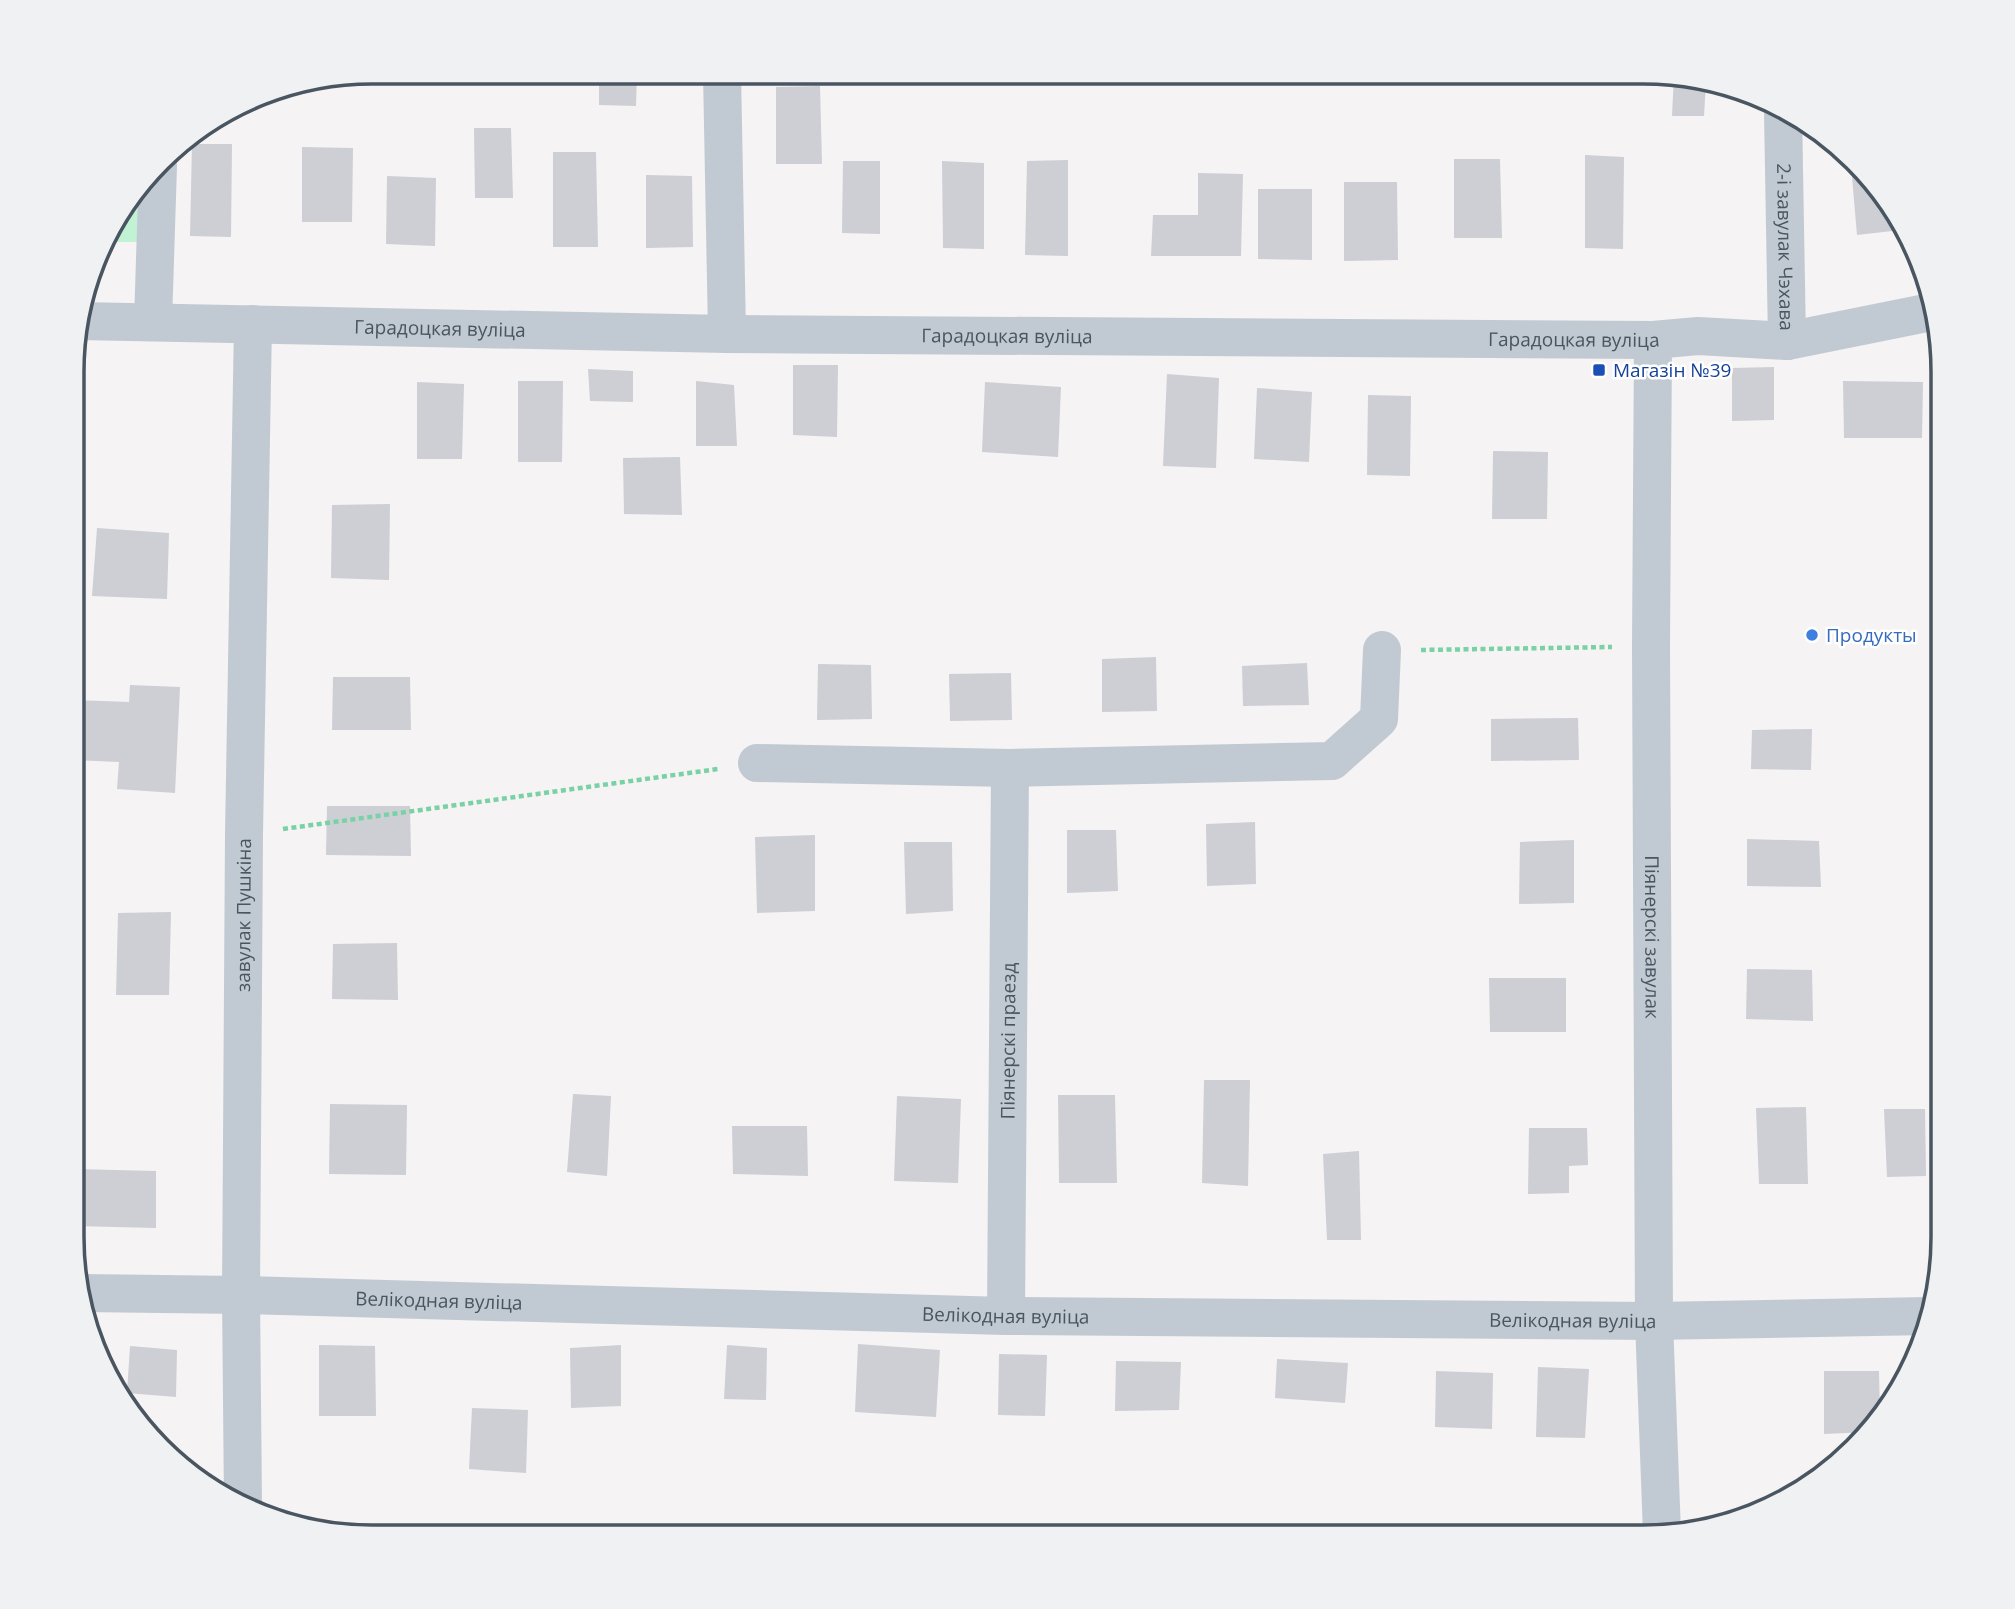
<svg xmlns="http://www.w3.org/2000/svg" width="2015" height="1609" font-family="'Open Sans',sans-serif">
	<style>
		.green { fill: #c2f2d4 }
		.building { fill: #cdcfd5 }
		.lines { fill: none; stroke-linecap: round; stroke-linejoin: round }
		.path { stroke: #78d2a5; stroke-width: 4.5; stroke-dasharray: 5 3.5; stroke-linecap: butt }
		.minor { stroke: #c1cad2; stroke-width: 38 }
		.transit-dot { fill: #1a4fb4; stroke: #fff; stroke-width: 2.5 }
		.shop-dot { fill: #3f7fe0; stroke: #fff; stroke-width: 2.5 }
		.labels { text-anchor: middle; stroke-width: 5; stroke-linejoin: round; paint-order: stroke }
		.street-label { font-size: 19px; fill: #495661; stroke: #fff }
		.transit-label { font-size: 19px; fill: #164399; stroke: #fff; text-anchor: start }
		.shop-label { font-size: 19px; fill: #366cbe; stroke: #fff; text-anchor: start }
		.rim { fill: none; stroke: #495661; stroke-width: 3.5 }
	</style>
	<rect width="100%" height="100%" fill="#f5f3f3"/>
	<path class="green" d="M 144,183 L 143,242 L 105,242 L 112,222 Z"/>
	<g class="building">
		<path d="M 599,72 L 637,72 L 636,106 L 599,105 Z"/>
		<path d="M 1674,75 L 1706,82 L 1704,116 L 1672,116 Z"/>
		<path d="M 820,86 L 822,164 L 776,164 L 776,87 Z"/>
		<path d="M 474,128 L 511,128 L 513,198 L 475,198 Z"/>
		<path d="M 192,144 L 232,144 L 231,237 L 190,236 Z"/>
		<path d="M 302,147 L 353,148 L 352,222 L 302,222 Z"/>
		<path d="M 553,152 L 596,152 L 598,247 L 553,247 Z"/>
		<path d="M 1585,155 L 1624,157 L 1623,249 L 1585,248 Z"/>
		<path d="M 1454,159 L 1500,159 L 1502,238 L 1454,238 Z"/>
		<path d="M 1068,160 L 1068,256 L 1025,255 L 1027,161 Z"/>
		<path d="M 843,161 L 880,161 L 880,234 L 842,233 Z"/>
		<path d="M 942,161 L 984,163 L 984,249 L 943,248 Z"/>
		<path d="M 1854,164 L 1901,230 L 1857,235 L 1851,165 Z"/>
		<path d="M 1198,173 L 1243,174 L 1241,256 L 1151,256 L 1153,215 L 1198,215 Z"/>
		<path d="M 646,175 L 692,176 L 693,247 L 646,248 Z"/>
		<path d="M 387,176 L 436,178 L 435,246 L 386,244 Z"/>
		<path d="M 1344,182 L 1397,182 L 1398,260 L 1344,261 Z"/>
		<path d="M 1258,189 L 1312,189 L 1312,260 L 1258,259 Z"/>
		<path d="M 793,365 L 838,365 L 837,437 L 793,435 Z"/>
		<path d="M 1774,367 L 1774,420 L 1732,421 L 1732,368 Z"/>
		<path d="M 588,369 L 633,371 L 633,402 L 590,401 Z"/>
		<path d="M 1167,374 L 1219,378 L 1216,468 L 1163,466 Z"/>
		<path d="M 518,381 L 563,381 L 562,462 L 518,462 Z"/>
		<path d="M 696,381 L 734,385 L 737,446 L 696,446 Z"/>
		<path d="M 1843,381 L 1923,382 L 1922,438 L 1844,438 Z"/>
		<path d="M 417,382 L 464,384 L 462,459 L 417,459 Z"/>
		<path d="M 985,382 L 1061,387 L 1058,457 L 982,452 Z"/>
		<path d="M 1257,388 L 1312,392 L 1309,462 L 1254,459 Z"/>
		<path d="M 1368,395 L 1411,396 L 1410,476 L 1367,475 Z"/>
		<path d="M 1493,451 L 1548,452 L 1547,519 L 1492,519 Z"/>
		<path d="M 680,457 L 682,515 L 624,514 L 623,458 Z"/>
		<path d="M 390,504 L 389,580 L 331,578 L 332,505 Z"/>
		<path d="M 97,528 L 169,533 L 167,599 L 92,596 Z"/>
		<path d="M 1156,657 L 1157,711 L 1102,712 L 1102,659 Z"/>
		<path d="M 1307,663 L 1309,705 L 1243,706 L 1242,666 Z"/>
		<path d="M 818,664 L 871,665 L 872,719 L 817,720 Z"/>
		<path d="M 1011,673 L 1012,720 L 950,721 L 949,674 Z"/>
		<path d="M 333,677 L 410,677 L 411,730 L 332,730 Z"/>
		<path d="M 130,685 L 180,687 L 175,793 L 117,789 L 119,762 L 73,760 L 74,700 L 129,702 Z"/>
		<path d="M 1578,718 L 1579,760 L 1491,761 L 1491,719 Z"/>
		<path d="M 1812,729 L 1811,770 L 1751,769 L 1752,730 Z"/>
		<path d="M 327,806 L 410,806 L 411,856 L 326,855 Z"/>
		<path d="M 1255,822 L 1256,884 L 1207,886 L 1206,824 Z"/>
		<path d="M 1067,830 L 1116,830 L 1118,891 L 1067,893 Z"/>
		<path d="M 815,835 L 815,911 L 757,913 L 755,837 Z"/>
		<path d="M 1747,839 L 1819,841 L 1821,887 L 1747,886 Z"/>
		<path d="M 1574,840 L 1574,903 L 1519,904 L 1520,842 Z"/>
		<path d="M 904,842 L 952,842 L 953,911 L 906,914 Z"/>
		<path d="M 171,912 L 169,995 L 116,995 L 118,913 Z"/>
		<path d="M 397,943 L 398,1000 L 332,999 L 333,944 Z"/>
		<path d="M 1747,969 L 1812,970 L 1813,1021 L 1746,1019 Z"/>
		<path d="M 1489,978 L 1566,978 L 1566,1032 L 1490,1032 Z"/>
		<path d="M 1204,1080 L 1250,1080 L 1248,1186 L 1202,1183 Z"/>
		<path d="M 573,1094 L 611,1096 L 607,1176 L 567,1172 Z"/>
		<path d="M 1058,1095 L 1115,1095 L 1117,1183 L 1059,1183 Z"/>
		<path d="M 897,1096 L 961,1099 L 958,1183 L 894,1181 Z"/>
		<path d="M 330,1104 L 407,1105 L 406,1175 L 329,1174 Z"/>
		<path d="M 1806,1107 L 1808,1184 L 1759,1184 L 1756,1108 Z"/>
		<path d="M 1884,1109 L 1925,1109 L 1926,1176 L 1887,1177 Z"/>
		<path d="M 732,1126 L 807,1126 L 808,1176 L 733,1174 Z"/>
		<path d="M 1529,1128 L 1587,1128 L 1588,1165 L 1569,1166 L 1569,1193 L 1528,1194 Z"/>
		<path d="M 1359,1151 L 1361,1240 L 1327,1240 L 1323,1154 Z"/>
		<path d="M 75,1169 L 156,1171 L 156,1228 L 74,1226 Z"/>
		<path d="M 858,1344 L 940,1350 L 936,1417 L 855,1412 Z"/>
		<path d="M 319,1345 L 375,1346 L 376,1416 L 319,1416 Z"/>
		<path d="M 621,1345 L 621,1406 L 571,1408 L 570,1348 Z"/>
		<path d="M 727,1345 L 767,1348 L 766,1400 L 724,1399 Z"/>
		<path d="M 130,1346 L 177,1350 L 176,1397 L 127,1393 Z"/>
		<path d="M 999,1354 L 1047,1355 L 1045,1416 L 998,1415 Z"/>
		<path d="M 1277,1359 L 1348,1363 L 1345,1403 L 1275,1398 Z"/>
		<path d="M 1116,1361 L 1181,1362 L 1179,1410 L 1115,1411 Z"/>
		<path d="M 1538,1367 L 1589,1369 L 1585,1438 L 1536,1437 Z"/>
		<path d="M 1436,1371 L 1493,1373 L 1492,1429 L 1435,1427 Z"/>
		<path d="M 1824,1371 L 1879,1371 L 1880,1417 L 1870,1432 L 1824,1434 Z"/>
		<path d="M 472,1408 L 528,1410 L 526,1473 L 469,1469 Z"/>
	</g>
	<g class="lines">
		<g class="path">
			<path d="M 1421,650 L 1612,647"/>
			<path d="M 283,829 L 718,769"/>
		</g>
		<g class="minor">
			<path d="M 722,72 L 727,334"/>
			<path id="s1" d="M 1783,111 L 1787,341"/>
			<path id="s2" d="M 78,321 L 727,334 L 1653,340 L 1698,336 L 1787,341 L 1931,312"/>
			<path d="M 153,322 L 158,166"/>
			<path id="s3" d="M 1653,340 L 1651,647 L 1654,1321 L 1662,1533"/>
			<path d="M 757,763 L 1010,768 L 1332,761 L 1379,719 L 1382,650"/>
			<path id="s4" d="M 82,1293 L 241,1295 L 1006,1316 L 1654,1321 L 1929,1316"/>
			<path id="s5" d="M 1006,1316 L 1010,768"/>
			<path id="s6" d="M 243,1505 L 241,1295 L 244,834 L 253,324"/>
		</g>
	</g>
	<rect class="transit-dot" x="1592" y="363" width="14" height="14" rx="3.5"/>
	<circle class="shop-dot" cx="1812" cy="635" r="7"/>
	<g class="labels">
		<g class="street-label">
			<text dy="7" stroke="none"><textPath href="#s1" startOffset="136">2-і завулак Чэхава</textPath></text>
			<text dy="7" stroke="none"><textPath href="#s2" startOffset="362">Гарадоцкая вуліца</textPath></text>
			<text dy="7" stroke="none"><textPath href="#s2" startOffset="929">Гарадоцкая вуліца</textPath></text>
			<text dy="7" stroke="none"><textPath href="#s2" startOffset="1496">Гарадоцкая вуліца</textPath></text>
			<text dy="7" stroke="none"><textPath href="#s6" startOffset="590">завулак Пушкіна</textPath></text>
			<text dy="7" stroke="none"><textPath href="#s3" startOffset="597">Піянерскі завулак</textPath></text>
			<text dy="7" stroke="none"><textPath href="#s5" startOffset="275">Піянерскі праезд</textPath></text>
			<text dy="7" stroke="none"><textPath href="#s4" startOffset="357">Велікодная вуліца</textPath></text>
			<text dy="7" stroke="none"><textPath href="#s4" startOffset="924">Велікодная вуліца</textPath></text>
			<text dy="7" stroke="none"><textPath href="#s4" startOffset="1491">Велікодная вуліца</textPath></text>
		</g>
		<g class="transit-label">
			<text x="1613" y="377">Магазін №39</text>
		</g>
		<g class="shop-label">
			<text x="1826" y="642">Продукты</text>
		</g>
	</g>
	<path d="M0 0H2015V1609H0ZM372 84H1643A288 288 0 0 1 1931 372V1237A288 288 0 0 1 1643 1525H372A288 288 0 0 1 84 1237V372A288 288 0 0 1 372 84Z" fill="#f0f1f2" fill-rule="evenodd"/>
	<path class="rim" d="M372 84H1643A288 288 0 0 1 1931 372V1237A288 288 0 0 1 1643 1525H372A288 288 0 0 1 84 1237V372A288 288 0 0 1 372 84Z"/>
</svg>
